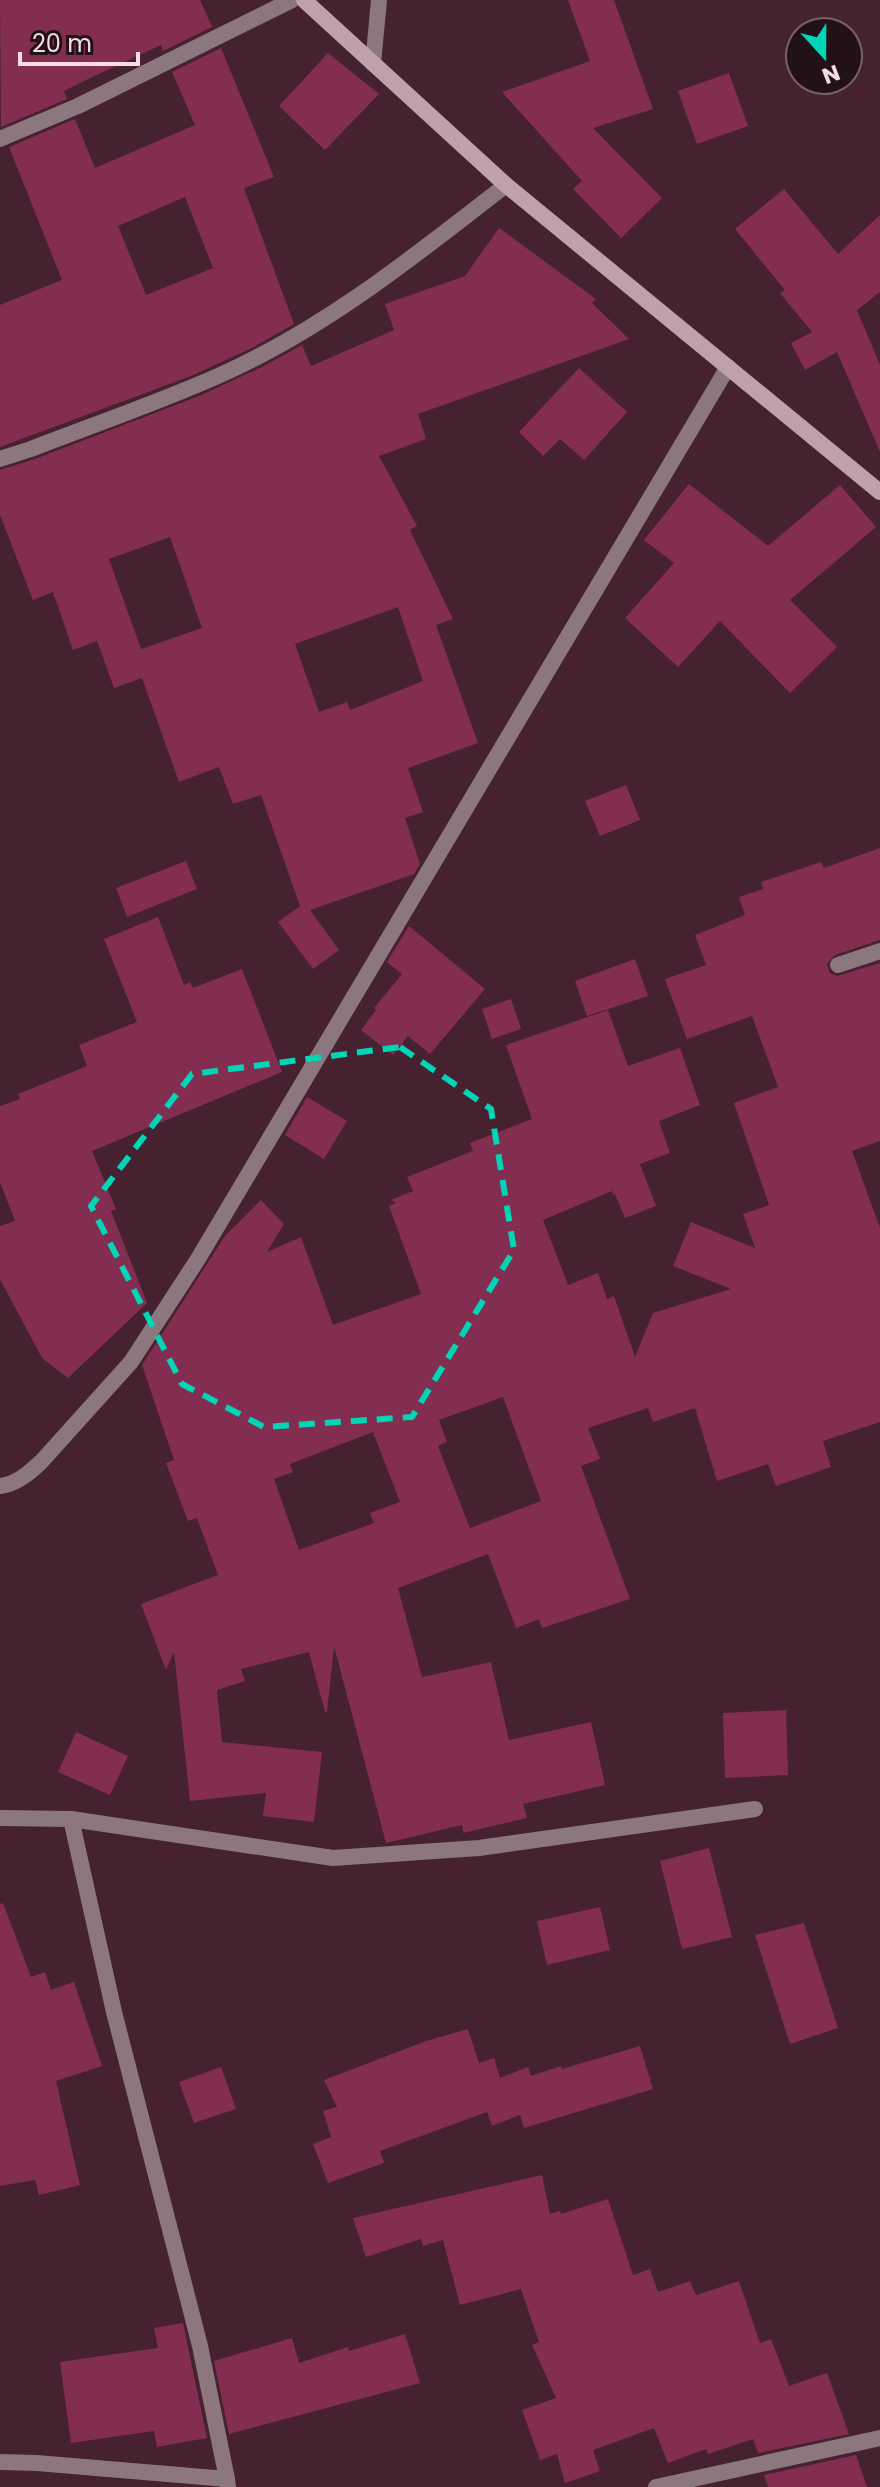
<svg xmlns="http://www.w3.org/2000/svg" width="880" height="2487" font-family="Poppins,sans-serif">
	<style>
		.building { fill: #832e51; fill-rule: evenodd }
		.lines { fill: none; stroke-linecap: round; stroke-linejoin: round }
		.street { stroke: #8b777d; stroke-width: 16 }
		.secondary { stroke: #c0a0aa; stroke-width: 16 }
		.marked { fill: none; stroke: #00d5b7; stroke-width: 6; stroke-dasharray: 16 10; stroke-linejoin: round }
	</style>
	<rect width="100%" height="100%" fill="#46212f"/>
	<g class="building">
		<path d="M 0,0 L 200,0 L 212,27 L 163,51 L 161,45 L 86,80 L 64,91 L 67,99 L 1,127 Z"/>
		<path d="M 568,0 L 614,0 L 653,109 L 593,128 L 662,198 L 621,238 L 573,189 L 582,181 L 502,92 L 590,61 Z"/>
		<path d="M 221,48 L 274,177 L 244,188 L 294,324 L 252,348 L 191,376 L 0,447 L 0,305 L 62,280 L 9,147 L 75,119 L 95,168 L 195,125 L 172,72 ZM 185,197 L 213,268 L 146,295 L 118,226 Z"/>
		<path d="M 328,53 L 379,94 L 325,150 L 279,106 Z"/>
		<path d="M 729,73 L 748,126 L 697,144 L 678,91 Z"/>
		<path d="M 784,189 L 838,254 L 880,215 L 880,292 L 857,310 L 880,365 L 880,452 L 837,352 L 805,370 L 791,343 L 812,332 L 780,293 L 785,290 L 735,229 Z"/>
		<path d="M 499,228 L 596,299 L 592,303 L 629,339 L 418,414 L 426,439 L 379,456 L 417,526 L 410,530 L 453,619 L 436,625 L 478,743 L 408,768 L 423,812 L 405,818 L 420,864 L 414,874 L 310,910 L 339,950 L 313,969 L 278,922 L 300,906 L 261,795 L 233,804 L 219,767 L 179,782 L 142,678 L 114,688 L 97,641 L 73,650 L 53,592 L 33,600 L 0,515 L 0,470 L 35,459 L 199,396 L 262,367 L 302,345 L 311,366 L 394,330 L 385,304 L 465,276 ZM 170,537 L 202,628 L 141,649 L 109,559 ZM 398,607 L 423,681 L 350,710 L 347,702 L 319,712 L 295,644 Z"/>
		<path d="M 579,368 L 627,412 L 584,460 L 560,439 L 543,456 L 519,432 Z"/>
		<path d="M 689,484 L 768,546 L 840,485 L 876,527 L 790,600 L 837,647 L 790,693 L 720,621 L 678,667 L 625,618 L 674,563 L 644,540 Z"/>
		<path d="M 626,785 L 640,820 L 600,836 L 585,801 Z"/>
		<path d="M 880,848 L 880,940 L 835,955 L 827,964 L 830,973 L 837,976 L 880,963 L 880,1141 L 852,1151 L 880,1228 L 880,1422 L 823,1441 L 831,1467 L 776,1486 L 768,1464 L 717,1481 L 695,1408 L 653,1422 L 648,1408 L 588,1428 L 600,1459 L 581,1466 L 630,1599 L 542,1628 L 539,1619 L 516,1628 L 488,1554 L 398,1588 L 422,1677 L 491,1662 L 509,1740 L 591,1722 L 605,1785 L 523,1804 L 527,1818 L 463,1833 L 462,1825 L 386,1843 L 334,1646 L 327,1712 L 325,1712 L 309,1652 L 241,1669 L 245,1681 L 217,1690 L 222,1742 L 322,1752 L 314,1822 L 263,1816 L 266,1793 L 190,1801 L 174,1652 L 166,1670 L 141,1604 L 218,1575 L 197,1518 L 188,1521 L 166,1463 L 174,1460 L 142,1365 L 225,1236 L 261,1200 L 284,1224 L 267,1252 L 301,1237 L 333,1325 L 421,1294 L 389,1206 L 396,1203 L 391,1200 L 413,1191 L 407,1177 L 473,1151 L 470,1143 L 532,1119 L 506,1045 L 608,1010 L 628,1066 L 680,1048 L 700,1105 L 659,1121 L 670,1153 L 640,1164 L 656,1206 L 625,1218 L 615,1194 L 613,1195 L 612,1191 L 543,1220 L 568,1285 L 598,1273 L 607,1299 L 614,1296 L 635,1357 L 653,1313 L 731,1289 L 673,1266 L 691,1222 L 755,1248 L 743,1214 L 769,1205 L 734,1103 L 778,1087 L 752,1016 L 687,1039 L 665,979 L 706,965 L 695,935 L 745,915 L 739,897 L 763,889 L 761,882 L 821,862 L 824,868 ZM 503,1397 L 541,1501 L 470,1528 L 438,1446 L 447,1442 L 439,1420 ZM 373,1432 L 400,1502 L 370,1513 L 374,1523 L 299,1550 L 274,1479 L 293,1472 L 290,1464 Z"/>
		<path d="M 186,861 L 197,889 L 127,917 L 116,888 Z"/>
		<path d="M 158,917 L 184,985 L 190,982 L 193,988 L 242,969 L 282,1072 L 92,1151 L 116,1209 L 111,1211 L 147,1303 L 68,1378 L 42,1358 L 0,1279 L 0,1226 L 15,1221 L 0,1182 L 0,1106 L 20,1099 L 18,1094 L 87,1066 L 79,1045 L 137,1022 L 104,939 Z"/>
		<path d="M 409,926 L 485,989 L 430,1054 L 408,1036 L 393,1055 L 361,1030 L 376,1010 L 374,1008 L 402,974 L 387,962 Z"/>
		<path d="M 635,959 L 648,996 L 587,1016 L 575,981 Z"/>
		<path d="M 511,999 L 521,1029 L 492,1039 L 482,1009 Z"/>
		<path d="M 307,1097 L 347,1121 L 324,1159 L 285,1135 Z"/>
		<path d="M 786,1710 L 788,1775 L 725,1778 L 723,1713 Z"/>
		<path d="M 76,1732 L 128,1756 L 110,1795 L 58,1772 Z"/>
		<path d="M 709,1848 L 732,1937 L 682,1949 L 660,1861 Z"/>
		<path d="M 3,1903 L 31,1977 L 45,1972 L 51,1990 L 74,1982 L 102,2066 L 56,2081 L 80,2185 L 39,2195 L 35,2180 L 0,2186 L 0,1904 Z"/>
		<path d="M 600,1907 L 610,1950 L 547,1965 L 537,1921 Z"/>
		<path d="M 804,1923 L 838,2028 L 790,2044 L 755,1935 Z"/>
		<path d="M 468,2029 L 479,2063 L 494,2058 L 500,2078 L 528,2067 L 531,2076 L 561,2066 L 562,2069 L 640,2046 L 653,2089 L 524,2128 L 520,2115 L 492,2126 L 487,2112 L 380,2151 L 384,2163 L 328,2183 L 313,2144 L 331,2137 L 323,2111 L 337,2107 L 324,2080 L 426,2041 Z"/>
		<path d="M 221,2067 L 236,2109 L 194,2123 L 179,2082 Z"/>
		<path d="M 542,2175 L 550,2214 L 560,2211 L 561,2214 L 608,2199 L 633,2275 L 650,2269 L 658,2292 L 690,2281 L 696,2295 L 739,2281 L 760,2343 L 771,2339 L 789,2386 L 827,2373 L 849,2434 L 758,2453 L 753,2439 L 708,2454 L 706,2449 L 668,2463 L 654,2428 L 593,2450 L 600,2471 L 565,2483 L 557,2454 L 540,2460 L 522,2410 L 556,2398 L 532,2345 L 539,2342 L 521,2289 L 460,2305 L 443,2240 L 423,2246 L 421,2239 L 366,2257 L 353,2218 Z"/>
		<path d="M 183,2323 L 207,2438 L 157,2447 L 154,2431 L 71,2443 L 60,2362 L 158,2348 L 154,2328 Z"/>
		<path d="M 405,2334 L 420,2383 L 229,2434 L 214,2361 L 292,2338 L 299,2363 L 348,2347 L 349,2351 Z"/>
		<path d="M 856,2455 L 867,2487 L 768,2487 L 764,2475 Z"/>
	</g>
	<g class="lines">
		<g class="street">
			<path d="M 373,64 L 379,0"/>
			<path d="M 0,139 L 78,106 L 292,0"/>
			<path d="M 0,459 L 31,449 C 93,425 157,403 218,376 C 323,330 416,255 506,185"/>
			<path d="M 838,965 L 880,951"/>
			<path d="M 0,1486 C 17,1484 29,1473 41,1462 L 131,1362 L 198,1259 L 728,367"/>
			<path d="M 0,1818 L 71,1819 L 333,1858 L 479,1848 L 755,1809"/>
			<path d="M 71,1819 L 114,2012 L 200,2346 L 227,2479"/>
			<path d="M 0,2462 L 37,2463 L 227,2479 L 228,2487"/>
			<path d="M 656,2487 L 880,2438"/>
		</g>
		<path class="secondary" d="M 304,0 L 506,185 L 880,492"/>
	</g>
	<path class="marked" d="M 400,1047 L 491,1109 L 514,1250 L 412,1417 L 264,1427 L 182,1384 L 91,1206 L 192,1074 Z"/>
	<g transform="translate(824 56) rotate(159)"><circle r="38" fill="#221117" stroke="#766269" stroke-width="2"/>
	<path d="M0-6L14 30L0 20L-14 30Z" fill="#00d5b7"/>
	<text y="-12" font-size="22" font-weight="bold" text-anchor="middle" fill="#f5dce3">N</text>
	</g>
	<path d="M20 52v12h118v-12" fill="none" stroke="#f5dce3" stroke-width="4"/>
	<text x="32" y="52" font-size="24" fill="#f5dce3" stroke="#221117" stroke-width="6" paint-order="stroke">20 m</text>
</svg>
